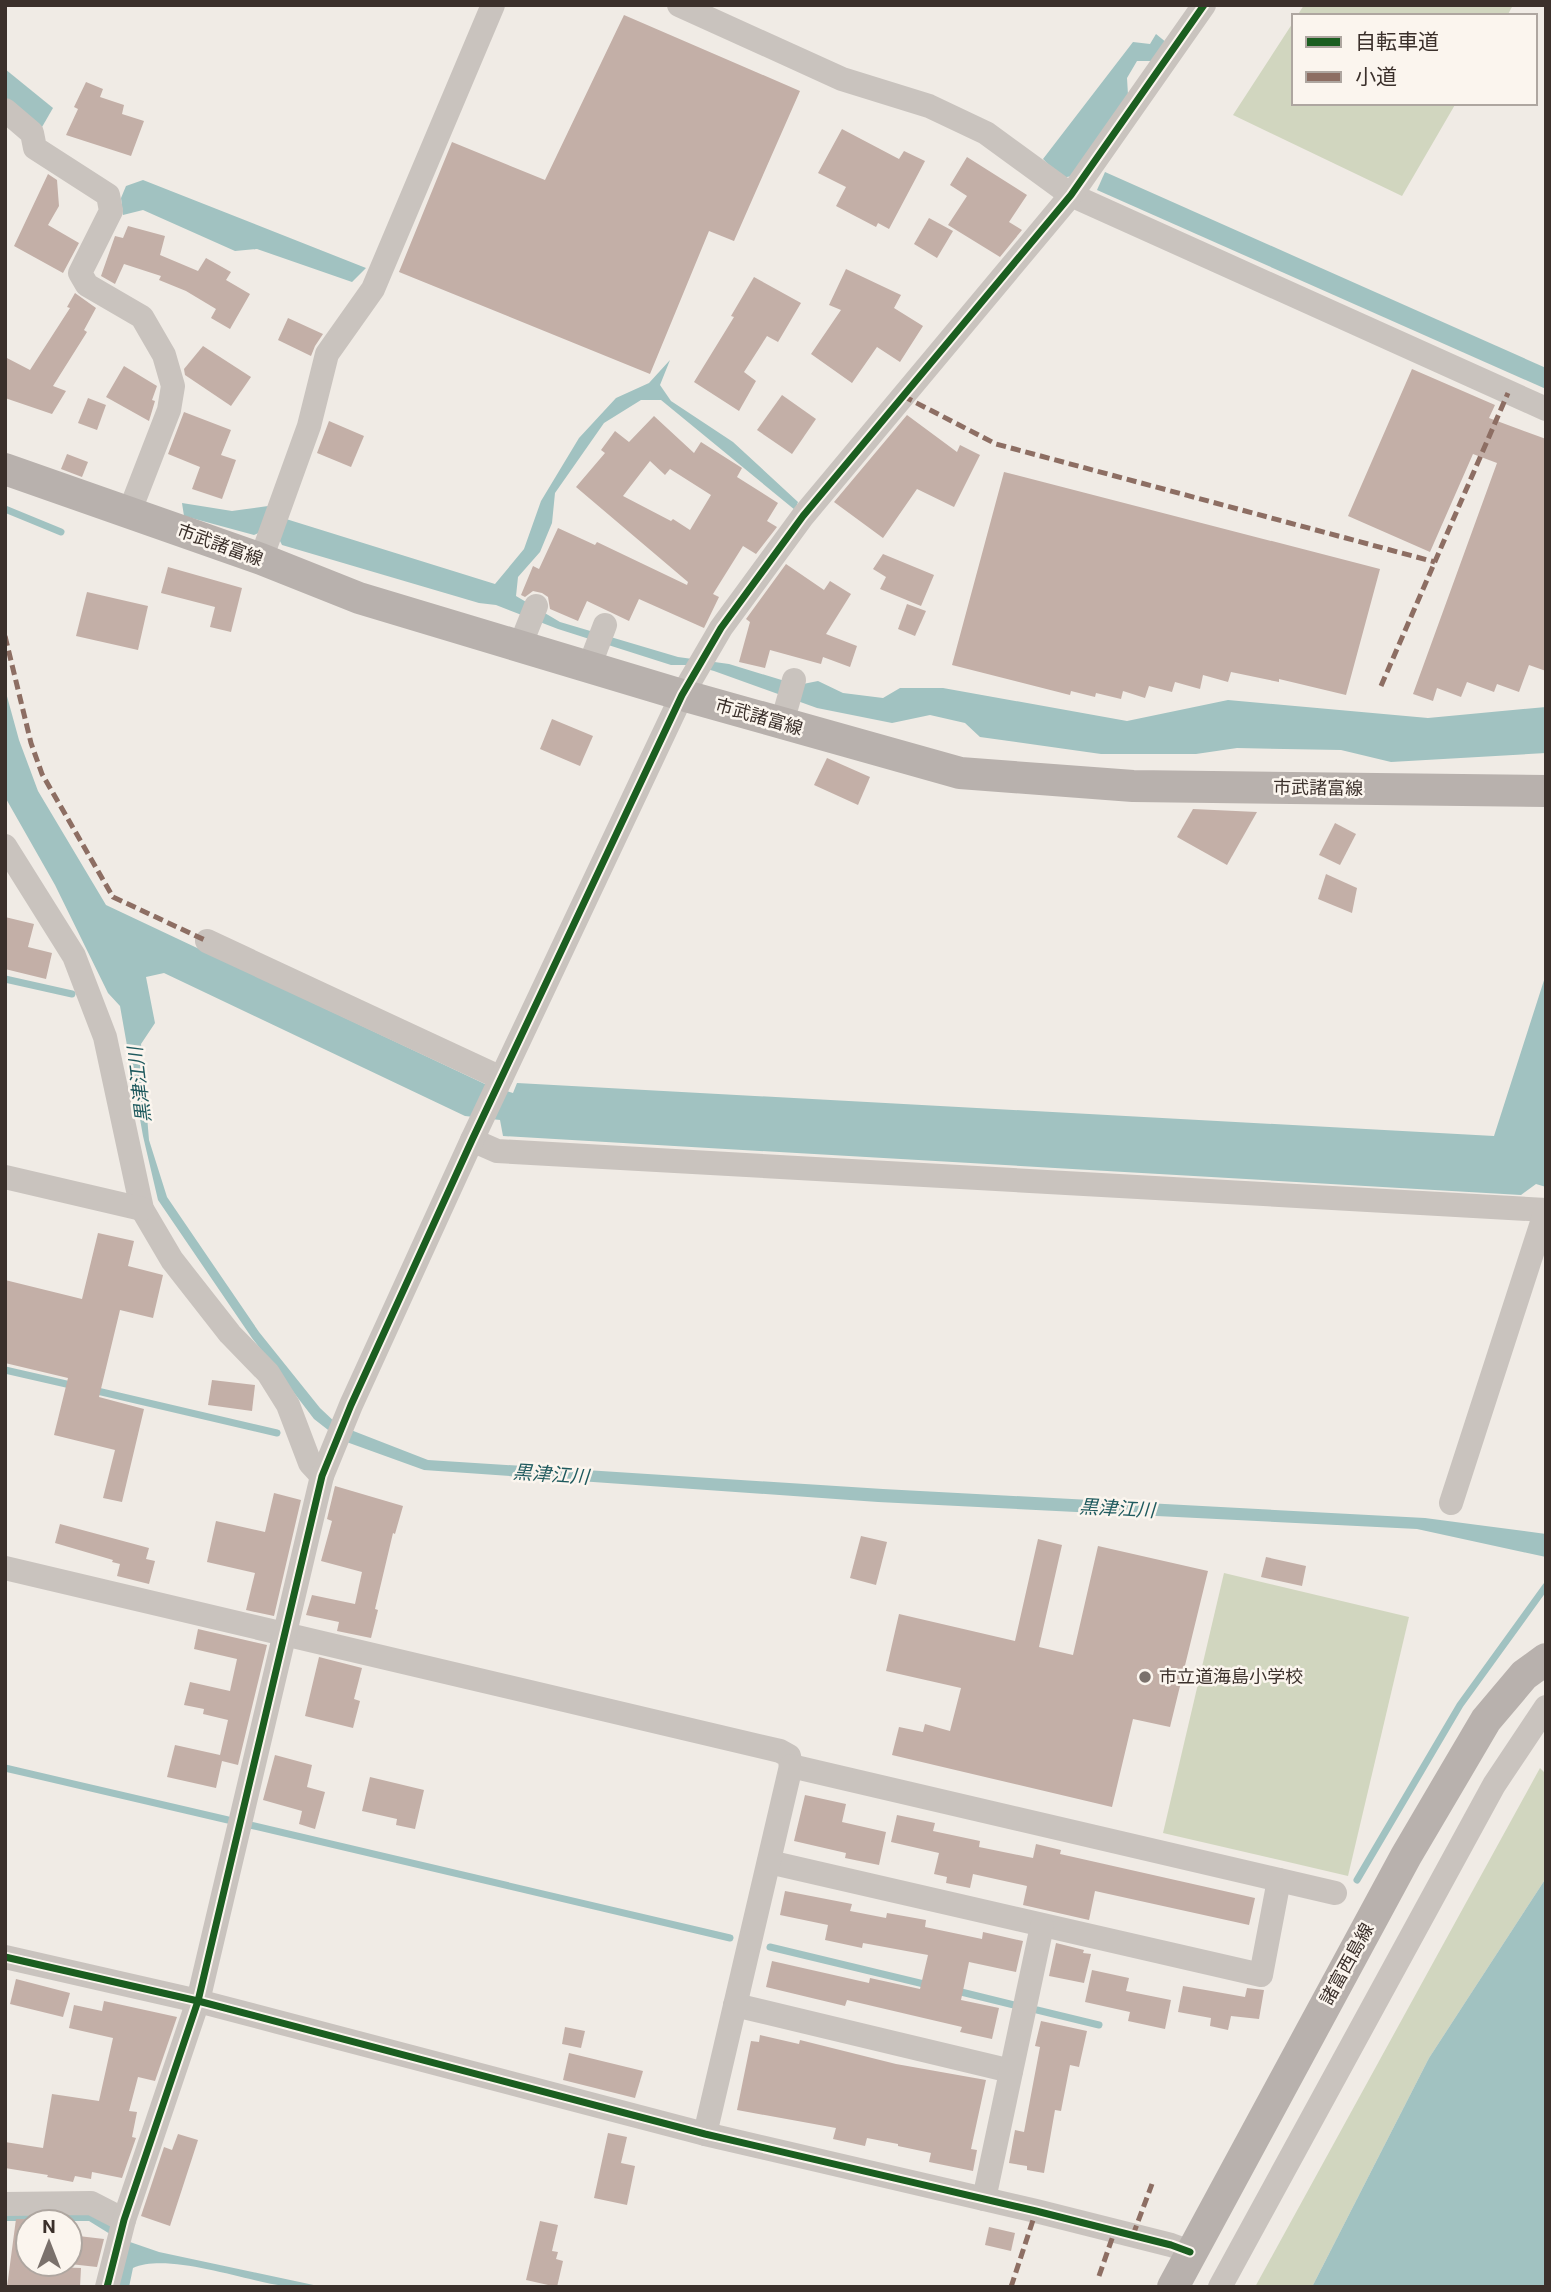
<svg xmlns="http://www.w3.org/2000/svg" width="1551" height="2292" font-family="Roboto,'Noto Sans JP',sans-serif">
	<style>
		.green { fill: #d1d6bf }
		.water { fill: #a1c2c1 }
		.lines { fill: none; stroke-linecap: round; stroke-linejoin: round }
		.stream { stroke: #a1c2c1; stroke-width: 7 }
		.building { fill: #c3afa7; fill-rule: evenodd }
		.minor { stroke: #c9c3be; stroke-width: 24 }
		.major { stroke: #b8b1ad; stroke-width: 32 }
		.quiet { stroke: #8d6e63; stroke-width: 5; stroke-dasharray: 10 5; stroke-linecap: butt }
		.cycleway-casing { stroke: #fbf5ee; stroke-width: 11 }
		.cycleway { stroke: #1b5e20; stroke-width: 7 }
		.poi-dot { fill: #7a716c; stroke: #fbf5ee; stroke-width: 2.5 }
		.labels { text-anchor: middle; stroke-width: 5; stroke-linejoin: round; paint-order: stroke }
		.street-label { font-size: 18px; fill: #3b302b; stroke: #fbf5ee }
		.poi-label { font-size: 18px; fill: #3b302b; stroke: #fbf5ee; text-anchor: start }
		.water-label { font-size: 19px; font-style: italic; fill: #1f5a5e; stroke: #fbf5ee }
	</style>
	<rect width="100%" height="100%" fill="#f0ebe5"/>
	<g class="green">
		<path d="M 1304,5 L 1513,5 L 1507,16 L 1297,16 Z"/>
		<path d="M 1294,21 L 1294,103 L 1456,103 L 1402,196 L 1233,115 Z"/>
		<path d="M 1224,1573 L 1409,1617 L 1348,1876 L 1163,1833 Z"/>
		<path d="M 1540,1768 L 1546,1774 L 1546,1878 L 1429,2058 L 1312,2287 L 1255,2287 Z"/>
	</g>
	<g class="water">
		<path d="M 1156,34 L 1167,43 L 1152,61 L 1137,61 L 1127,78 L 1128,95 L 1072,176 L 1062,178 L 1043,159 L 1133,42 L 1150,44 Z"/>
		<path d="M 5,69 L 53,108 L 42,127 L 5,99 Z"/>
		<path d="M 1105,172 L 1546,368 L 1546,389 L 1097,190 Z"/>
		<path d="M 143,180 L 366,268 L 352,282 L 257,249 L 235,251 L 143,210 L 123,215 L 121,198 L 126,186 Z"/>
		<path d="M 670,360 L 660,385 L 671,401 L 733,442 L 798,502 L 795,510 L 661,400 L 641,400 L 604,423 L 555,493 L 552,523 L 540,552 L 518,577 L 516,596 L 560,622 L 678,657 L 729,664 L 798,685 L 818,681 L 843,693 L 883,698 L 900,688 L 943,688 L 1127,721 L 1228,700 L 1428,718 L 1546,707 L 1546,753 L 1391,762 L 1341,750 L 1237,748 L 1196,754 L 1101,754 L 980,737 L 965,723 L 930,715 L 892,723 L 817,708 L 714,671 L 692,665 L 671,665 L 558,629 L 496,605 L 479,603 L 282,545 L 278,537 L 263,531 L 254,535 L 184,516 L 182,503 L 232,511 L 268,506 L 270,514 L 495,584 L 524,549 L 541,501 L 579,438 L 616,398 L 649,383 Z"/>
		<path d="M 5,689 L 19,740 L 38,791 L 106,905 L 487,1085 L 513,1093 L 517,1083 L 1494,1136 L 1546,974 L 1546,1187 L 1536,1184 L 1521,1195 L 503,1136 L 500,1120 L 465,1116 L 164,973 L 146,977 L 155,1023 L 141,1044 L 149,1140 L 167,1197 L 259,1332 L 320,1408 L 338,1425 L 428,1460 L 883,1489 L 1425,1518 L 1546,1534 L 1546,1557 L 1417,1529 L 878,1502 L 424,1470 L 341,1440 L 314,1419 L 252,1338 L 158,1200 L 143,1136 L 120,1006 L 108,993 L 55,885 L 5,797 Z"/>
		<path d="M 1546,1878 L 1546,2287 L 1312,2287 L 1429,2058 Z"/>
		<path d="M 90,2212 L 114,2225 L 130,2242 L 159,2252 L 323,2287 C 311,2287 297,2288 285,2286 C 245,2281 168,2252 133,2268 L 129,2287 L 119,2287 L 110,2234 L 89,2221 L 5,2221 L 5,2213 Z"/>
	</g>
	<g class="lines">
		<g class="stream">
			<path d="M 5,509 L 61,532"/>
			<path d="M 5,979 L 72,994"/>
			<path d="M 5,1370 L 75,1386"/>
			<path d="M 93,1390 L 277,1433"/>
			<path d="M 5,1768 L 228,1820"/>
			<path d="M 250,1825 L 730,1938"/>
			<path d="M 1357,1880 L 1460,1705 L 1546,1586"/>
			<path d="M 770,1947 L 928,1985"/>
			<path d="M 953,1990 L 1014,2005"/>
			<path d="M 1037,2010 L 1099,2025"/>
		</g>
	</g>
	<g class="building">
		<path d="M 624,15 L 800,91 L 734,241 L 709,231 L 650,374 L 399,272 L 452,142 L 545,180 Z"/>
		<path d="M 86,82 L 103,89 L 100,97 L 124,105 L 122,114 L 144,121 L 131,156 L 66,135 L 78,109 L 74,107 Z"/>
		<path d="M 842,129 L 899,159 L 904,151 L 925,161 L 889,229 L 878,223 L 876,227 L 836,206 L 846,187 L 818,173 Z"/>
		<path d="M 967,157 L 1027,195 L 1009,222 L 1022,230 L 1000,257 L 948,225 L 967,196 L 950,185 Z"/>
		<path d="M 48,174 L 57,180 L 59,206 L 48,225 L 79,243 L 63,273 L 14,246 Z"/>
		<path d="M 929,218 L 953,231 L 937,258 L 914,244 Z"/>
		<path d="M 128,226 L 165,236 L 160,255 L 198,271 L 206,258 L 231,272 L 226,280 L 250,294 L 230,329 L 211,318 L 216,309 L 186,291 L 159,280 L 161,276 L 124,264 L 115,284 L 101,276 L 115,236 L 123,238 Z"/>
		<path d="M 846,269 L 901,295 L 894,308 L 923,326 L 900,362 L 877,347 L 852,383 L 811,354 L 841,310 L 829,305 Z"/>
		<path d="M 754,277 L 801,303 L 778,342 L 767,336 L 744,372 L 756,381 L 739,411 L 694,382 L 734,317 L 731,316 Z"/>
		<path d="M 75,293 L 96,308 L 84,330 L 87,332 L 53,386 L 66,391 L 52,414 L 5,398 L 5,357 L 30,370 L 70,308 L 67,307 Z"/>
		<path d="M 288,318 L 323,334 L 315,346 L 311,356 L 278,340 Z"/>
		<path d="M 203,346 L 251,377 L 231,406 L 185,375 L 184,369 Z"/>
		<path d="M 124,366 L 157,386 L 152,400 L 155,401 L 149,421 L 106,397 Z"/>
		<path d="M 1412,369 L 1495,405 L 1489,418 L 1546,439 L 1546,671 L 1529,665 L 1519,692 L 1497,684 L 1494,692 L 1467,682 L 1461,697 L 1437,688 L 1433,701 L 1413,694 L 1497,463 L 1473,454 L 1430,552 L 1348,516 Z"/>
		<path d="M 782,395 L 816,419 L 792,454 L 757,430 Z"/>
		<path d="M 88,398 L 106,405 L 97,430 L 78,423 Z"/>
		<path d="M 184,412 L 231,430 L 221,455 L 236,460 L 222,499 L 192,489 L 200,467 L 168,454 Z"/>
		<path d="M 907,415 L 957,452 L 960,445 L 980,455 L 954,507 L 917,489 L 883,538 L 834,502 Z"/>
		<path d="M 654,416 L 694,453 L 701,442 L 742,468 L 737,477 L 778,503 L 767,521 L 777,527 L 756,554 L 743,546 L 713,594 L 719,597 L 704,628 L 639,599 L 629,621 L 587,601 L 578,621 L 550,609 L 548,597 L 542,593 L 533,591 L 525,597 L 521,595 L 533,566 L 539,569 L 558,528 L 595,545 L 597,542 L 687,585 L 688,582 L 576,487 L 605,453 L 601,450 L 615,431 L 629,442 ZM 650,461 L 665,475 L 670,469 L 711,495 L 690,530 L 673,519 L 671,521 L 623,496 Z"/>
		<path d="M 329,421 L 364,436 L 351,467 L 317,453 Z"/>
		<path d="M 67,454 L 88,462 L 82,477 L 61,469 Z"/>
		<path d="M 1004,472 L 1380,569 L 1346,695 L 1279,679 L 1279,682 L 1231,672 L 1228,682 L 1203,675 L 1200,689 L 1175,682 L 1172,692 L 1149,686 L 1145,698 L 1123,691 L 1121,699 L 1096,693 L 1095,697 L 1071,691 L 1070,695 L 952,665 Z"/>
		<path d="M 883,554 L 934,575 L 921,606 L 880,589 L 886,577 L 873,569 Z"/>
		<path d="M 786,564 L 824,590 L 830,581 L 851,594 L 826,634 L 857,646 L 850,667 L 823,657 L 821,664 L 770,650 L 765,668 L 739,662 L 750,622 L 746,619 Z"/>
		<path d="M 168,567 L 242,588 L 231,632 L 210,627 L 215,607 L 161,593 Z"/>
		<path d="M 87,592 L 148,606 L 138,650 L 76,636 Z"/>
		<path d="M 907,604 L 926,611 L 915,636 L 898,629 Z"/>
		<path d="M 552,719 L 593,736 L 580,766 L 540,749 Z"/>
		<path d="M 827,758 L 870,777 L 858,805 L 814,785 Z"/>
		<path d="M 1193,809 L 1257,812 L 1227,865 L 1177,837 Z"/>
		<path d="M 1335,823 L 1356,834 L 1340,865 L 1319,855 Z"/>
		<path d="M 1326,874 L 1357,888 L 1352,913 L 1318,899 Z"/>
		<path d="M 5,917 L 34,924 L 28,947 L 52,953 L 46,979 L 5,969 Z"/>
		<path d="M 98,1233 L 134,1241 L 128,1266 L 163,1275 L 153,1318 L 120,1310 L 99,1397 L 144,1409 L 122,1502 L 103,1498 L 115,1450 L 54,1435 L 68,1378 L 5,1363 L 5,1280 L 82,1299 Z"/>
		<path d="M 212,1380 L 255,1385 L 252,1411 L 208,1405 Z"/>
		<path d="M 335,1486 L 403,1506 L 395,1534 L 393,1533 L 375,1609 L 378,1610 L 371,1638 L 337,1631 L 339,1622 L 306,1615 L 312,1595 L 355,1604 L 362,1572 L 321,1561 L 332,1521 L 327,1519 Z"/>
		<path d="M 274,1493 L 301,1500 L 274,1616 L 246,1610 L 255,1573 L 207,1562 L 216,1521 L 265,1532 Z"/>
		<path d="M 60,1524 L 149,1548 L 146,1559 L 155,1561 L 149,1584 L 117,1576 L 120,1564 L 112,1562 L 113,1560 L 55,1543 Z"/>
		<path d="M 861,1536 L 887,1542 L 876,1585 L 850,1578 Z"/>
		<path d="M 1038,1539 L 1062,1545 L 1039,1647 L 1073,1655 L 1098,1546 L 1208,1571 L 1170,1727 L 1133,1719 L 1112,1807 L 892,1755 L 899,1727 L 923,1732 L 925,1724 L 950,1731 L 961,1688 L 886,1671 L 899,1614 L 1015,1641 Z"/>
		<path d="M 1266,1557 L 1306,1566 L 1302,1586 L 1261,1577 Z"/>
		<path d="M 198,1629 L 267,1645 L 238,1765 L 222,1761 L 216,1788 L 167,1777 L 175,1745 L 220,1755 L 228,1720 L 203,1714 L 204,1709 L 184,1705 L 190,1682 L 230,1691 L 237,1659 L 194,1649 Z"/>
		<path d="M 319,1657 L 362,1668 L 354,1699 L 360,1701 L 353,1728 L 305,1716 Z"/>
		<path d="M 275,1755 L 312,1765 L 307,1787 L 325,1792 L 315,1829 L 299,1824 L 302,1811 L 263,1800 Z"/>
		<path d="M 370,1777 L 424,1790 L 415,1829 L 396,1825 L 397,1819 L 362,1811 Z"/>
		<path d="M 805,1795 L 846,1804 L 842,1822 L 886,1832 L 879,1865 L 845,1858 L 846,1853 L 794,1841 Z"/>
		<path d="M 897,1815 L 935,1823 L 933,1831 L 980,1841 L 979,1847 L 1033,1858 L 1036,1844 L 1061,1850 L 1060,1854 L 1255,1898 L 1249,1925 L 1095,1891 L 1089,1920 L 1023,1905 L 1027,1886 L 973,1874 L 970,1888 L 946,1883 L 947,1877 L 934,1874 L 939,1853 L 891,1842 Z"/>
		<path d="M 785,1891 L 852,1904 L 850,1911 L 886,1918 L 887,1913 L 926,1920 L 925,1927 L 982,1939 L 983,1932 L 1023,1941 L 1016,1972 L 969,1962 L 961,2000 L 999,2008 L 992,2039 L 960,2032 L 962,2027 L 915,2016 L 847,2000 L 845,2006 L 766,1987 L 772,1961 L 869,1983 L 870,1978 L 920,1989 L 928,1955 L 863,1943 L 862,1948 L 825,1940 L 828,1925 L 780,1915 Z"/>
		<path d="M 1056,1943 L 1084,1950 L 1083,1953 L 1091,1954 L 1084,1983 L 1049,1976 Z"/>
		<path d="M 1092,1970 L 1129,1978 L 1126,1991 L 1171,2000 L 1165,2029 L 1128,2021 L 1130,2012 L 1085,2002 Z"/>
		<path d="M 16,1979 L 70,1993 L 63,2017 L 10,2004 Z"/>
		<path d="M 1183,1986 L 1245,1997 L 1247,1988 L 1264,1990 L 1259,2019 L 1231,2016 L 1228,2030 L 1210,2026 L 1211,2018 L 1178,2012 Z"/>
		<path d="M 104,2001 L 177,2017 L 155,2081 L 138,2077 L 129,2111 L 137,2112 L 132,2137 L 136,2138 L 122,2178 L 92,2172 L 91,2179 L 75,2176 L 73,2182 L 47,2177 L 48,2175 L 5,2168 L 5,2142 L 43,2148 L 52,2094 L 99,2101 L 113,2038 L 69,2028 L 74,2005 L 102,2011 Z"/>
		<path d="M 1041,2021 L 1087,2031 L 1079,2067 L 1070,2065 L 1061,2111 L 1055,2110 L 1044,2173 L 1027,2170 L 1027,2166 L 1009,2163 L 1015,2130 L 1024,2132 L 1040,2047 L 1035,2046 Z"/>
		<path d="M 565,2027 L 585,2031 L 581,2048 L 562,2044 Z"/>
		<path d="M 760,2035 L 799,2044 L 800,2040 L 896,2064 L 986,2080 L 971,2149 L 977,2150 L 973,2171 L 929,2162 L 931,2153 L 898,2146 L 898,2144 L 867,2138 L 865,2146 L 833,2139 L 836,2128 L 737,2110 L 751,2041 L 759,2042 Z"/>
		<path d="M 569,2053 L 643,2071 L 635,2098 L 563,2080 Z"/>
		<path d="M 608,2133 L 627,2137 L 621,2163 L 635,2166 L 627,2205 L 594,2198 Z"/>
		<path d="M 178,2134 L 198,2140 L 170,2226 L 141,2216 L 164,2147 L 172,2150 Z"/>
		<path d="M 16,2219 L 28,2219 L 28,2266 L 81,2268 L 80,2287 L 7,2287 Z"/>
		<path d="M 540,2221 L 558,2225 L 552,2251 L 558,2252 L 556,2259 L 563,2261 L 557,2287 L 526,2280 Z"/>
		<path d="M 989,2227 L 1015,2233 L 1011,2251 L 985,2245 Z"/>
		<path d="M 70,2235 L 104,2239 L 97,2267 L 70,2264 Z"/>
	</g>
	<g class="lines">
		<g class="minor">
			<path d="M 679,5 L 842,79 L 929,106 L 986,133 L 1071,195 L 1546,409"/>
			<path d="M 5,110 L 32,133 L 35,148 L 108,195 L 111,211 L 80,273 L 87,285 L 142,317 L 164,355 L 173,386 L 169,410 L 129,513"/>
			<path d="M 261,559 L 309,426 L 327,354 L 373,289 L 493,5"/>
			<path d="M 520,646 L 536,606"/>
			<path d="M 589,667 L 605,625"/>
			<path d="M 782,723 L 794,680"/>
			<path d="M 5,846 L 74,956 L 105,1037 L 142,1209 L 172,1260 L 230,1334 L 268,1373 L 288,1405 L 310,1463 L 322,1476"/>
			<path d="M 207,941 L 501,1078"/>
			<path d="M 472,1140 L 497,1151 L 1546,1210"/>
			<path d="M 5,1177 L 142,1209"/>
			<path d="M 1451,1503 L 1546,1210"/>
			<path d="M 5,1568 L 780,1751 L 789,1756 L 791,1766"/>
			<path d="M 769,1862 L 1261,1975 L 1279,1880"/>
			<path d="M 5,1957 L 198,2001 L 705,2134 L 1036,2211 L 1171,2245 L 1190,2252"/>
			<path d="M 735,2005 L 1011,2071"/>
			<path d="M 705,2134 L 791,1766 L 1335,1893"/>
			<path d="M 984,2199 L 1042,1926"/>
			<path d="M 5,2204 L 91,2203 L 124,2220"/>
			<path d="M 107,2287 L 124,2220 L 198,2001 L 322,1476 L 351,1405 L 472,1140 L 682,695 L 721,628 L 803,516 L 1071,195 L 1204,5"/>
			<path d="M 1220,2287 L 1494,1785 L 1546,1707"/>
		</g>
		<g class="major">
			<path d="M 5,469 L 261,559 L 359,598 L 682,695 L 960,773 L 1133,786 L 1546,791"/>
			<path d="M 1173,2287 L 1406,1856 L 1486,1720 L 1524,1675 L 1546,1659"/>
		</g>
		<g class="quiet">
			<path d="M 903,396 L 996,444 L 1435,562"/>
			<path d="M 5,636 L 31,743 L 42,774 L 113,897 L 207,941"/>
			<path d="M 1381,686 L 1508,393"/>
			<path d="M 1133,2235 L 1152,2184"/>
			<path d="M 1099,2276 L 1115,2230"/>
			<path d="M 1011,2287 L 1036,2211"/>
		</g>
		<g class="cycleway-casing">
			<g id="cycleway">
				<path d="M 5,1957 L 198,2001 L 705,2134 L 1036,2211 L 1171,2245 L 1190,2252"/>
				<path d="M 107,2287 L 124,2220 L 198,2001 L 322,1476 L 351,1405 L 472,1140 L 682,695 L 721,628 L 803,516 L 1071,195 L 1204,5"/>
			</g>
		</g>
		<use href="#cycleway" class="cycleway"/>
	</g>
	<circle class="poi-dot" cx="1145" cy="1677" r="7"/>
	<g class="labels">
		<g class="street-label">
			<text transform="translate(220 545) rotate(20)" y="6">市武諸富線</text>
			<text transform="translate(759 717) rotate(16)" y="6">市武諸富線</text>
			<text transform="translate(1318 788) rotate(1)" y="6">市武諸富線</text>
			<text transform="translate(1347 1964) rotate(-61)" y="6">諸富西島線</text>
		</g>
		<g class="poi-label">
			<text x="1159" y="1683">市立道海島小学校</text>
		</g>
		<g class="water-label">
			<text transform="translate(139 1085) rotate(-97)" y="7">黒津江川</text>
			<text transform="translate(551 1474) rotate(4)" y="7">黒津江川</text>
			<text transform="translate(1117 1508) rotate(3)" y="7">黒津江川</text>
		</g>
	</g>
	<rect width="1551" height="2292" fill="none" stroke="#3b302b" stroke-width="14"/>
	<rect x="1292" y="14" width="245" height="91" fill="#fbf5ee" stroke="#aea6a0" stroke-width="2"/>
	<rect x="1306" y="37" width="35" height="10" fill="#1b5e20" stroke="#aea6a0" stroke-width="2"/>
	<text x="1355" y="49" font-size="21" fill="#3b302b">自転車道</text>
	<rect x="1306" y="72" width="35" height="10" fill="#8d6e63" stroke="#aea6a0" stroke-width="2"/>
	<text x="1355" y="84" font-size="21" fill="#3b302b">小道</text>
	<g transform="translate(49 2243)"><circle r="33" fill="#fbf5ee" stroke="#aea6a0" stroke-width="2"/>
	<path d="M0-5L12 26L0 18L-12 26Z" fill="#7a716c"/>
	<text y="-10" font-size="19" font-weight="bold" text-anchor="middle" fill="#3b302b">N</text>
	</g>
</svg>
